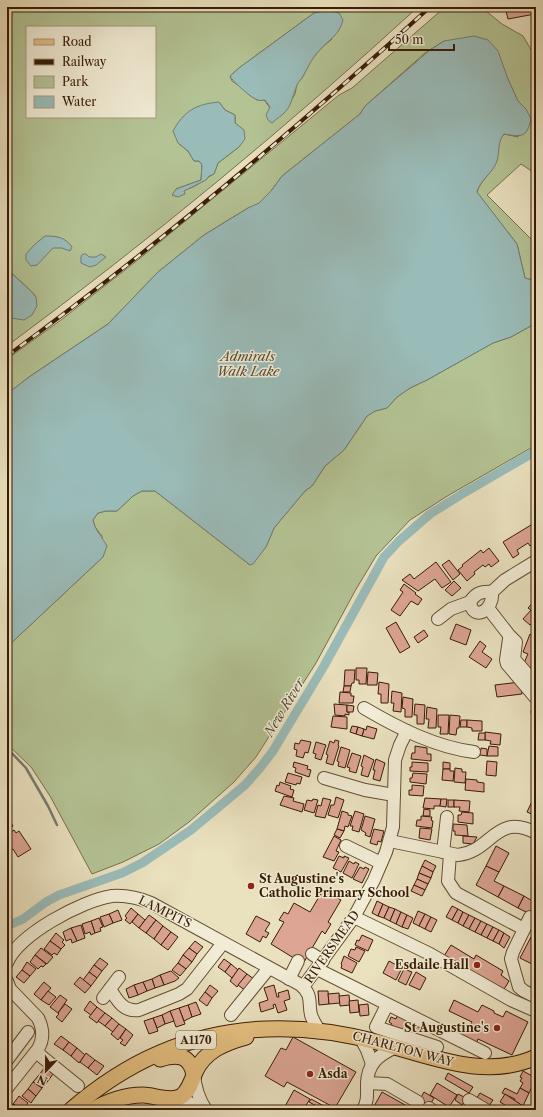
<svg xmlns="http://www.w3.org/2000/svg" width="543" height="1117" font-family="'Libre Caslon Text',serif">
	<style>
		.green { fill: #b4c394; stroke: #766f4c; fill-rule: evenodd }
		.water { fill: #9abcb9; stroke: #737c71 }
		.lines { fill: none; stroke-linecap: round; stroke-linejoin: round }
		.stream { stroke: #737c71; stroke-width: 2.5 }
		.canal { stroke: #9abcb9; stroke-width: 9 }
		.building { fill: #dca594; stroke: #381b05 }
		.minor-casing { stroke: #644c34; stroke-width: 14 }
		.major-casing { stroke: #381b05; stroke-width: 17 }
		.minor { stroke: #f1ecd5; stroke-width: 12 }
		.major { stroke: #e5c080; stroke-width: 15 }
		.rail-casing { stroke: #381b05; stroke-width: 4 }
		.rail { stroke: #f1ecd5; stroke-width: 2.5; stroke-dasharray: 8; stroke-linecap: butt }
		.poi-dot { fill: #8f2418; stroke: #f1ecd5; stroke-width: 1.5 }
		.labels { text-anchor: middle; stroke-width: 3; stroke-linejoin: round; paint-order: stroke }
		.shield { fill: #f1ecd5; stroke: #705a43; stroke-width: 1 }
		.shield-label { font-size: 11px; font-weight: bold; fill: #381b05 }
		.poi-label { font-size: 12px; font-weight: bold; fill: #381b05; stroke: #f1ecd5; text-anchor: start }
		.street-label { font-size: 12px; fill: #381b05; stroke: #f1ecd5 }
		.water-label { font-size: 13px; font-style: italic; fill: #554b3b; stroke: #f1ecd5 }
	</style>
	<rect width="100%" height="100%" fill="#eae1bf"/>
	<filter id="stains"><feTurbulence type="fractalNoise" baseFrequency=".005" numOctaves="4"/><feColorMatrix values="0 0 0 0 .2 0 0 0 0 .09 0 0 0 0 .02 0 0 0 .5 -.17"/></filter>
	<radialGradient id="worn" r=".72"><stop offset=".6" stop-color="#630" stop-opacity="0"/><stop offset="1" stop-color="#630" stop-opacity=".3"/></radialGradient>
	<g class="green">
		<path d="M 7,7 L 418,7 C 287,127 150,240 7,346 L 7,320 L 36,297 L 31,291 L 7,269 ZM 314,13 L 332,39 L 319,50 L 310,62 L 302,78 L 297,84 L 295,94 L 285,111 L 278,116 L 272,123 L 270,108 L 264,100 L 257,100 L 248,94 L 241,87 L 232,81 L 230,76 L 239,68 ZM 27,27 L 155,27 L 155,117 L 27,117 ZM 219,102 L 225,110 L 235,115 L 235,123 L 243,130 L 239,147 L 218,163 L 214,174 C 202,180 191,193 176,189 L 201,180 L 202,165 L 199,161 L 194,161 L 188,151 L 178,143 Z"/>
		<path d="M 445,7 L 481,7 L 502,24 L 523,36 L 536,58 L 536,168 L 533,172 L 521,164 L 487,195 L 536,244 L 536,281 L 525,278 L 517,244 L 477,193 C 479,183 486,179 490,171 C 496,159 495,145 504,134 L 518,137 L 526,109 L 518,102 L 508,79 L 444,41 L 425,53 L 365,106 L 360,114 L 282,176 L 271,191 L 259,204 L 248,208 L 204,235 L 158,272 L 108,324 L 29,377 L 7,394 L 7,359 L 61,320 L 139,259 L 339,95 L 352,88 Z"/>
		<path d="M 536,323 L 536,445 L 449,495 L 410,520 L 376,556 L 355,591 L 316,663 L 256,757 L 234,782 L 189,822 L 159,844 L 123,862 L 92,874 L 50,796 L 31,767 L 7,744 L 7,647 L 103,557 L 102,536 L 95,527 L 93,520 L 98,513 L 106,511 L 117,511 L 133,496 L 142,491 L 155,491 L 250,565 L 266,547 L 274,528 L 305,491 L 312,486 L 325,466 L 344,450 L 367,416 L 375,411 L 387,408 L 397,397 L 410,388 L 427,380 L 493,343 L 511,337 Z"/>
	</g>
	<g class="water">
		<path d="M 329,10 L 339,13 L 343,20 C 339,36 329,39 319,51 C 311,59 308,68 302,78 C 301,80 298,82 297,85 C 293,94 292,104 286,111 C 283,115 276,119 272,123 L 268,120 L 266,115 L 270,107 L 265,100 C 262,100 260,101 258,100 C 252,99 232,81 230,76 L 239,68 L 314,13 Z"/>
		<path d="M 474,36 L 488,40 L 498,51 L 508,79 L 518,101 L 526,109 L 531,119 C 527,138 521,137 504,134 C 497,143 500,151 497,161 C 493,173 480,180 477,192 L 517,244 L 525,278 L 536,281 L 536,323 L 511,337 L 493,343 L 427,380 L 410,388 L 397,397 L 387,408 L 375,411 L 367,416 L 344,450 L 325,466 L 312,486 L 305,491 L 274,528 L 266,547 L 253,564 L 250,565 L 155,491 L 142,491 L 133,496 L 117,511 L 106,511 L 98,513 L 93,520 C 95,530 102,537 107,546 L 103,557 L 7,647 L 7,394 L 29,377 L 108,324 L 158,272 L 204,235 L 248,208 L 259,203 L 271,191 L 282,176 L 360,114 L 365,106 L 430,50 L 444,41 Z"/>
		<path d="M 219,102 L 225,110 L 235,115 L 235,123 L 244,130 L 245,139 L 239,147 L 218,163 L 214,174 L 209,176 L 206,180 L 184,191 L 185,194 L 178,197 L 172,195 L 176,189 L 201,180 L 202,165 L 199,161 L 194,161 L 188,151 L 178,143 L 173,131 C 184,111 196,104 219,102 Z"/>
		<path d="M 45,236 C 57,236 65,237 72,247 L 70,251 L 62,248 L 53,248 L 37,265 L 31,266 L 26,260 L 26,254 L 34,245 Z"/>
		<path d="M 83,254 L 86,254 L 89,257 L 96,257 L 101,254 L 106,257 L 96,265 L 90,267 L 81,263 L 81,256 Z"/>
		<path d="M 7,269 L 31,291 L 36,297 L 37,306 L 32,315 L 24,320 L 11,318 L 7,320 Z"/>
	</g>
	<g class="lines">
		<path class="stream" d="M 7,748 L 26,768 L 48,806 L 57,825"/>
		<path class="canal" d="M 7,926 L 23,919 L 46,902 L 59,895 L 122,873 L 142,863 L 191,830 L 245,785 L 260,768 L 273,751 L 324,666 L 384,557 L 399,541 L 430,514 L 462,494 L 536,451"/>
	</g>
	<g class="building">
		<path d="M 505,7 L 533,7 L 535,14 L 508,19 Z"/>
		<path d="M 536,522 L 536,542 L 530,546 L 528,543 L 517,550 L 519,554 L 513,558 L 503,542 Z"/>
		<path d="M 489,548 L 499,561 L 491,567 L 489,564 L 485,567 L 483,565 L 474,572 L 475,574 L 467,581 L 458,570 L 463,566 L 462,565 L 481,550 L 483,553 Z"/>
		<path d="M 449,560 L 460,574 L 453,580 L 442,565 Z"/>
		<path d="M 436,562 L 451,582 L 442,588 L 435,579 L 418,591 L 402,580 L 410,574 L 414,579 Z"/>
		<path d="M 454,581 L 461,588 L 452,596 L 445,590 Z"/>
		<path d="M 404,584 L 416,593 L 415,594 L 422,599 L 418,605 L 411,601 L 400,616 L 391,610 L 403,592 L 400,590 Z"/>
		<path d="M 536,599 L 536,618 L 530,625 L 523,619 L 531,610 L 528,608 Z"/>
		<path d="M 396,622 L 410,647 L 400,653 L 386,628 Z"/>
		<path d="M 456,624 L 471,630 L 466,645 L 450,639 Z"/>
		<path d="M 424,630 L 428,636 L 418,643 L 414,637 Z"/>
		<path d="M 530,634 L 536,640 L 536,670 L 523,665 L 528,654 L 523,652 Z"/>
		<path d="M 480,641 L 486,646 L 482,652 L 492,659 L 486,668 L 469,657 Z"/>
		<path d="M 356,668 L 367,668 L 366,684 L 359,684 L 359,680 L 356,680 Z"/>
		<path d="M 345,670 L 355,670 L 354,683 L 352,683 L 351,686 L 344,686 Z"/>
		<path d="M 368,672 L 378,673 L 377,685 L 367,685 Z"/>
		<path d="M 379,682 L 389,684 L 388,703 L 381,703 L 381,694 L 378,694 Z"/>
		<path d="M 520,682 L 522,694 L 497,697 L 495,685 Z"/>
		<path d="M 344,686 L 351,686 L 350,692 L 343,692 Z"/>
		<path d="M 392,691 L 402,693 L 401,712 L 393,711 L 394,703 L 391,703 Z"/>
		<path d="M 340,692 L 351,693 L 351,696 L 354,696 L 353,703 L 339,703 Z"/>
		<path d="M 403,697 L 413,699 L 412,717 L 405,717 L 405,709 L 402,708 Z"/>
		<path d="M 334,704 L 347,705 L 347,712 L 349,712 L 349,715 L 345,714 L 345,716 L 335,715 Z"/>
		<path d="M 415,704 L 425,705 L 424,724 L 417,724 L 417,715 L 414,715 Z"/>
		<path d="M 347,705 L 354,706 L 353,712 L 347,712 Z"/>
		<path d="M 427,707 L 437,709 L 436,728 L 428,728 L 429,719 L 426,719 Z"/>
		<path d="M 531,711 L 536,711 L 536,727 L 533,727 Z"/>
		<path d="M 438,715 L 449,715 L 448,734 L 440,734 L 441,727 L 438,727 Z"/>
		<path d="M 450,715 L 460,716 L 459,728 L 457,728 L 456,735 L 449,734 Z"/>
		<path d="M 333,716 L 347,717 L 347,729 L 331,727 Z"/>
		<path d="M 461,720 L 467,720 L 467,727 L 460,727 Z"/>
		<path d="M 467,720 L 482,721 L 482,731 L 472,731 L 472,728 L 467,727 Z"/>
		<path d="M 352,726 L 358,727 L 356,734 L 350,732 Z"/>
		<path d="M 367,726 L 377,729 L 374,739 L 362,736 L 364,729 L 366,730 Z"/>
		<path d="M 358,727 L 364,729 L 362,736 L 356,734 Z"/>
		<path d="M 485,732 L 501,734 L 500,745 L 490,744 L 491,741 L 485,740 Z"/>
		<path d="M 479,733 L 485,733 L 485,740 L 478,740 Z"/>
		<path d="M 301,740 L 311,742 L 308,753 L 305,752 L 303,758 L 296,756 L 297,750 L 294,749 L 295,743 L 299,744 Z"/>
		<path d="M 335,740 L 339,741 L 338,745 L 339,746 L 333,765 L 326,763 L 328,755 L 326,754 L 330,741 L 334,743 Z"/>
		<path d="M 316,742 L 326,745 L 321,760 L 315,758 L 316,754 L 313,753 Z"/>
		<path d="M 415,746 L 427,748 L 427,754 L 431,754 L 431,761 L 411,759 L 412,753 L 415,753 Z"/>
		<path d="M 489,746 L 498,747 L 498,756 L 487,756 Z"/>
		<path d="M 341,747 L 350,750 L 345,768 L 338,766 L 339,762 L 337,761 Z"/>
		<path d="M 481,748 L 487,749 L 487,756 L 480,755 Z"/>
		<path d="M 352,753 L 361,756 L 356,773 L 349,771 L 350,768 L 347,767 Z"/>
		<path d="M 364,755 L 374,760 L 368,777 L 361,775 L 363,767 L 361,766 Z"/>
		<path d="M 376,759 L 385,763 L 380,781 L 373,779 L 375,770 L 373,770 Z"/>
		<path d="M 487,761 L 497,762 L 496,776 L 486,775 Z"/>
		<path d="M 294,762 L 308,766 L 307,769 L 311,770 L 309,777 L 295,772 L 296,768 L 293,767 Z"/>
		<path d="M 412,762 L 428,763 L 428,772 L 410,771 L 410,767 L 412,767 Z"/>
		<path d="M 443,762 L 450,763 L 450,769 L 443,769 Z"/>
		<path d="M 455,768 L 462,769 L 462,772 L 466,772 L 465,783 L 454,782 Z"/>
		<path d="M 443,769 L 450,769 L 450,771 L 454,771 L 453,781 L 442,780 Z"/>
		<path d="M 288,773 L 302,777 L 300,784 L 297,783 L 296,785 L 285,782 Z"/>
		<path d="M 413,773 L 427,774 L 426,784 L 410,782 L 410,778 L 412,778 Z"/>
		<path d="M 466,779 L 477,780 L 477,782 L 484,783 L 484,792 L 465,790 Z"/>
		<path d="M 280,782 L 291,786 L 290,789 L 294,790 L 292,797 L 275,791 L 277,785 L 279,786 Z"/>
		<path d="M 412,785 L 424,786 L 423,796 L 409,795 L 409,790 L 412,790 Z"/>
		<path d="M 536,793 L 536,816 L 527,812 Z"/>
		<path d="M 284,796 L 294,798 L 293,801 L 304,804 L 302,812 L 280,805 Z"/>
		<path d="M 336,797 L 344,800 L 338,818 L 328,815 L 331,805 L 334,805 Z"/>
		<path d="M 323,798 L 331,800 L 325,818 L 315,816 L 318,805 L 321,806 Z"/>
		<path d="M 425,798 L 441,799 L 440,806 L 434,806 L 434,809 L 423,808 Z"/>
		<path d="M 313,799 L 318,800 L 314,813 L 304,810 L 307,800 L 312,801 Z"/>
		<path d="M 441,799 L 447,799 L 446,807 L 440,806 Z"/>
		<rect x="448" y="800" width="6" height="7"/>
		<path d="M 454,800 L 470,801 L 469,812 L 459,811 L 460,807 L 454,807 Z"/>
		<path d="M 424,809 L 430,810 L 430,816 L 423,816 Z"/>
		<path d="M 342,811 L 348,813 L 348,815 L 352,816 L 348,827 L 345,826 L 344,831 L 337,829 Z"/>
		<path d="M 355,811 L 364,814 L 359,832 L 352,830 L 353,826 L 350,826 Z"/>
		<path d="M 462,812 L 473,813 L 473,824 L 458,822 L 458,815 L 461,815 Z"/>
		<path d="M 365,816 L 375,819 L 370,837 L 365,835 L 366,833 L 361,830 Z"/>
		<path d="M 421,816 L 432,817 L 431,820 L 433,821 L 432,828 L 416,826 L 417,820 L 421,820 Z"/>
		<path d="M 7,817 L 13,826 L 7,831 Z"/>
		<path d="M 453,824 L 467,825 L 468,836 L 455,835 L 455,831 L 453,831 Z"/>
		<path d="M 420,828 L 432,829 L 430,840 L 419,838 Z"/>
		<path d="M 337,829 L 344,831 L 340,838 L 334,835 Z"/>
		<path d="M 374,829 L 384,831 L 381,842 L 378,841 L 377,845 L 370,843 Z"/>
		<path d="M 14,830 L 16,833 L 19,831 L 31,849 L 18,857 L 13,849 L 7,853 L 7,834 Z"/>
		<path d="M 334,836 L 341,840 L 336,851 L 339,852 L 334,861 L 323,857 Z"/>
		<path d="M 463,836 L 477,837 L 473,844 L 463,843 Z"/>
		<path d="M 496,846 L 509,853 L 499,872 L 486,866 Z"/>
		<path d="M 339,856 L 344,858 L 344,856 L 349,858 L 341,872 L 333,868 Z"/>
		<path d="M 425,860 L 436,866 L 433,872 L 422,866 Z"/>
		<path d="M 349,861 L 354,864 L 355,862 L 359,864 L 352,878 L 343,873 Z"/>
		<path d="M 422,866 L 433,872 L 431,878 L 419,873 Z"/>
		<path d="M 486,866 L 499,872 L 494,881 L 504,886 L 498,897 L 476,885 Z"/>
		<path d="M 360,867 L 364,869 L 365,867 L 369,869 L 362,883 L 353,879 Z"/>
		<path d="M 419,873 L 431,878 L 428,884 L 417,879 Z"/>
		<path d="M 417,879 L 428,884 L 425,890 L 414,885 Z"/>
		<path d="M 414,885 L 425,890 L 422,896 L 411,891 Z"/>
		<path d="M 504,886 L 524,896 L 518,908 L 498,897 Z"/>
		<path d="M 323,890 L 341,900 L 328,922 L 331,924 L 325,934 L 322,931 L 304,962 L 298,958 L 297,960 L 271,944 L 284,922 L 279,920 L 284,912 L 288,914 L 294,903 L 310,912 Z"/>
		<path d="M 524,896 L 534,902 L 536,898 L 536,917 L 518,908 Z"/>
		<path d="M 377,901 L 383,904 L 378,916 L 372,913 Z"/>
		<path d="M 383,904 L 389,907 L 384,918 L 378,916 Z"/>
		<path d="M 452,906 L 458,909 L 452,920 L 446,917 Z"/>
		<path d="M 389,907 L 395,909 L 390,921 L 384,918 Z"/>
		<path d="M 131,908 L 138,914 L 130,924 L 125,920 L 127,918 L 125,916 Z"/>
		<path d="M 395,909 L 401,912 L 396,924 L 390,921 Z"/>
		<path d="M 458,909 L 463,912 L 458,923 L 452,920 Z"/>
		<path d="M 118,910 L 122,920 L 113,923 L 109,914 Z"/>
		<path d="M 418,911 L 425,914 L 419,926 L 413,923 Z"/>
		<path d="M 401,912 L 407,915 L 402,927 L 396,924 Z"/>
		<path d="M 463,912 L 469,915 L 463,926 L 458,923 Z"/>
		<path d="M 109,914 L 113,923 L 104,927 L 100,917 Z"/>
		<path d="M 138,914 L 145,920 L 139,928 L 132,922 Z"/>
		<path d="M 425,914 L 431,917 L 425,929 L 419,926 Z"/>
		<path d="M 149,915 L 156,920 L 146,933 L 139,928 Z"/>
		<path d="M 407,915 L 413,918 L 408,929 L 402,927 Z"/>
		<path d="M 469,915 L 475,918 L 469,929 L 463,926 Z"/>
		<path d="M 256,916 L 270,923 L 265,931 L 269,933 L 266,938 L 263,936 L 260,942 L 246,934 Z"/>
		<path d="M 431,917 L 437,920 L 431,932 L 425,929 Z"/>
		<path d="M 99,918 L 103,927 L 100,928 L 101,931 L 95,933 L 91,921 Z"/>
		<path d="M 475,918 L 481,921 L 475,932 L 469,929 Z"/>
		<path d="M 156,920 L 163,926 L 154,939 L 146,933 Z"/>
		<path d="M 91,921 L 95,933 L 91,935 L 90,932 L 85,934 L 82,924 Z"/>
		<path d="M 481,921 L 487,924 L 481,935 L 475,932 Z"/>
		<path d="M 487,924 L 493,927 L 487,938 L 481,935 Z"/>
		<path d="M 81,925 L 85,938 L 77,941 L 71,928 Z"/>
		<path d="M 163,926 L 171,932 L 161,945 L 154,939 Z"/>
		<path d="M 493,927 L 499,930 L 493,941 L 487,938 Z"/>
		<path d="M 71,928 L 77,941 L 72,943 L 71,939 L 66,941 L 63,932 Z"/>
		<path d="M 499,930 L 504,933 L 499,944 L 493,941 Z"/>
		<path d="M 171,932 L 178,937 L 168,950 L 161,945 Z"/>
		<path d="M 56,933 L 64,940 L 62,942 L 65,945 L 61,949 L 50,941 Z"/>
		<path d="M 504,933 L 510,937 L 504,948 L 499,944 Z"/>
		<path d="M 362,935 L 373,940 L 368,951 L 355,945 L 357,940 L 359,941 Z"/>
		<path d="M 531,937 L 536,939 L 536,968 L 531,965 L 532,964 L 520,958 Z"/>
		<path d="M 50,941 L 61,949 L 57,955 L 54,953 L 52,955 L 44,949 Z"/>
		<path d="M 195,941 L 203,947 L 197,954 L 189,948 Z"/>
		<path d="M 451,945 L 474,959 L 476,955 L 503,971 L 501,975 L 509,981 L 503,991 L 444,956 Z"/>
		<path d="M 356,947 L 365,951 L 359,962 L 348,956 L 351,949 L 355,950 Z"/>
		<path d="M 41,948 L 53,957 L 47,964 L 35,955 Z"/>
		<path d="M 189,948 L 197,954 L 192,962 L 183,955 Z"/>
		<path d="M 35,955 L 46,964 L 43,967 L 41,966 L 38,969 L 30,962 Z"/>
		<path d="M 183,955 L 192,962 L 186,969 L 178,963 Z"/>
		<path d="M 344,956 L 357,963 L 352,973 L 341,968 L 342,965 L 341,964 Z"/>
		<path d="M 100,958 L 108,964 L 102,971 L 94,965 Z"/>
		<path d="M 224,959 L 231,964 L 225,972 L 218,967 Z"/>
		<path d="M 389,961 L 402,968 L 396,980 L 383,973 Z"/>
		<path d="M 27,962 L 36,969 L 30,976 L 22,970 Z"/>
		<path d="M 178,963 L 186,969 L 180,976 L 172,970 Z"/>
		<path d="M 231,964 L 238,970 L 232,978 L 225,972 Z"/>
		<path d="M 94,965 L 102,971 L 97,978 L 89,972 Z"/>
		<path d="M 239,968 L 247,974 L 237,987 L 230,981 Z"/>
		<path d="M 404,969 L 412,972 L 406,985 L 398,981 Z"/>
		<path d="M 22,970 L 30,976 L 24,983 L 16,977 Z"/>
		<path d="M 171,971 L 179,978 L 175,981 L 164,985 L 160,975 Z"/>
		<path d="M 89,972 L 97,978 L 91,986 L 83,980 Z"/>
		<path d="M 416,972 L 426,978 L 420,990 L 409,985 Z"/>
		<path d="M 247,974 L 254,979 L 246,991 L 238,985 Z"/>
		<path d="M 160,975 L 164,985 L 155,988 L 152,979 Z"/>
		<path d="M 80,977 L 91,986 L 85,993 L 74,984 Z"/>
		<path d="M 152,979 L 155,988 L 147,991 L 143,982 Z"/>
		<path d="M 44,982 L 51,988 L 41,1000 L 34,994 Z"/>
		<path d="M 143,982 L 147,991 L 138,995 L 134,985 Z"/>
		<path d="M 134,985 L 138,995 L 129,998 L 126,989 Z"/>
		<path d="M 210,985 L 218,991 L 212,998 L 205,992 Z"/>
		<path d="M 274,985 L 277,997 L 279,997 L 278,993 L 288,990 L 290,999 L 284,1001 L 287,1010 L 278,1013 L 275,1004 L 273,1005 L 274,1008 L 261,1012 L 259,1003 L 268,1000 L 264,988 Z"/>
		<path d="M 48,991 L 56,997 L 49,1005 L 41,1000 Z"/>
		<path d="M 318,991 L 328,991 L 329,1004 L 319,1005 Z"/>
		<path d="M 205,992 L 212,998 L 207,1006 L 199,1000 Z"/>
		<path d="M 339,993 L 340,1003 L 329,1004 L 328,994 Z"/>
		<path d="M 60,995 L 67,1000 L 58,1013 L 50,1007 Z"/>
		<path d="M 349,995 L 350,1005 L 340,1006 L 339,996 Z"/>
		<path d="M 358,1000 L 359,1012 L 350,1013 L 349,1001 Z"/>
		<path d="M 454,1000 L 478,1012 L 482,1005 L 494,1011 L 494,1013 L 503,1017 L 506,1011 L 528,1022 L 512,1055 L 478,1039 L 476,1044 L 457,1034 L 461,1026 L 468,1030 L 472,1022 L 449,1011 Z"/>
		<path d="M 90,1001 L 97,1007 L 91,1015 L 84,1010 Z"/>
		<path d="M 196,1002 L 201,1014 L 192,1017 L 188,1005 Z"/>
		<path d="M 65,1004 L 72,1009 L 62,1022 L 56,1017 L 59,1014 L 58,1013 Z"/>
		<path d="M 368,1004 L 369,1015 L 360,1016 L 359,1005 Z"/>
		<path d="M 188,1005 L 192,1017 L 184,1021 L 179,1008 Z"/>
		<path d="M 97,1007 L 105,1013 L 97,1023 L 89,1017 Z"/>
		<path d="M 179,1008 L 185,1024 L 176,1027 L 170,1011 Z"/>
		<path d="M 170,1011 L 174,1021 L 165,1024 L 162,1015 Z"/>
		<path d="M 105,1013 L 112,1018 L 105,1026 L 98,1021 Z"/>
		<path d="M 398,1014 L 422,1026 L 416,1037 L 389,1028 L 392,1024 L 389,1022 L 391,1017 L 396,1019 Z"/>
		<path d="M 162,1015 L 165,1024 L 157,1028 L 153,1018 Z"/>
		<path d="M 112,1018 L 119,1024 L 113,1032 L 105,1026 Z"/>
		<path d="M 153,1018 L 158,1031 L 149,1034 L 144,1021 Z"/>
		<path d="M 119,1024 L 126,1029 L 118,1040 L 111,1034 Z"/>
		<path d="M 126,1029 L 133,1035 L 125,1046 L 120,1043 L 123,1040 L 120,1038 Z"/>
		<path d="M 61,1036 L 69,1042 L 63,1050 L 54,1044 Z"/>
		<path d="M 293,1037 L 356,1072 L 335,1108 L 287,1082 L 284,1087 L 265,1076 L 281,1048 L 286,1050 Z"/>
		<path d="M 69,1042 L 77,1048 L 71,1056 L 63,1050 Z"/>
		<path d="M 77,1048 L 85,1055 L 79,1063 L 71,1056 Z"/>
		<path d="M 86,1053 L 95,1060 L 88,1068 L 80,1062 Z"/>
		<path d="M 95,1060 L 104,1066 L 97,1075 L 88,1068 Z"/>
		<path d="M 45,1067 L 53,1074 L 48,1081 L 39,1075 Z"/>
		<path d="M 523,1071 L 536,1078 L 529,1093 L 520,1088 L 523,1083 L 520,1081 L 522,1078 L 520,1077 Z"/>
		<path d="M 448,1073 L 473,1087 L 469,1093 L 445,1079 Z"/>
		<path d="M 39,1075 L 48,1081 L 42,1088 L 33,1082 Z"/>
		<path d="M 33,1082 L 42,1088 L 36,1096 L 28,1089 Z"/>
		<path d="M 437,1083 L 457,1095 L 449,1107 L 430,1095 Z"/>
		<path d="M 505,1088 L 517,1094 L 520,1088 L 529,1093 L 523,1106 L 514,1101 L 515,1099 L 502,1093 Z"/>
		<path d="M 28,1089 L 36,1096 L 31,1103 L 22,1096 Z"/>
		<path d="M 294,1090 L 310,1099 L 303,1110 L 283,1110 Z"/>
		<path d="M 382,1092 L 414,1110 L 424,1092 L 434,1098 L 427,1110 L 372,1110 Z"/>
		<path d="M 480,1093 L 493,1100 L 489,1106 L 476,1099 Z"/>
		<path d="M 458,1094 L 466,1098 L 462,1105 L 455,1100 Z"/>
		<path d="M 505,1094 L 523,1106 L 520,1110 L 513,1110 L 500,1102 Z"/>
		<path d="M 19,1096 L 28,1103 L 23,1110 L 13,1104 Z"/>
		<path d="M 311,1099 L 324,1106 L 322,1109 L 309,1102 Z"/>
		<path d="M 13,1104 L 22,1110 L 9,1110 Z"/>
	</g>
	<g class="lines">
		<g class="minor-casing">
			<g id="minor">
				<path d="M 492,592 C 494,611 473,622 470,602 C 476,593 481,591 492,592 L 505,580 L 536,561"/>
				<path d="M 488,608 L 509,635 L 516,642 L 514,659 L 536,684"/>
				<path d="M 438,619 L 451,609 L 470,602"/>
				<path d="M 509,639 L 506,660 L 507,664 L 535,697"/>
				<path d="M 364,708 C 398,728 435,747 474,752"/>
				<path d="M 324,778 L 365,790 L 394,795"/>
				<path d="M 390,841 L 458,855 C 493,851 495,812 536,833"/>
				<path d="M 346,846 L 381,863"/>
				<path d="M 443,852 L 447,817"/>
				<path d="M 450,854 L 448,881 L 456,893 L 524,929"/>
				<path d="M 354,917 L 430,954 L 511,1000 L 536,1011"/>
				<path d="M 530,917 L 513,952 L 511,959 L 519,987 L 524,991 L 536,997"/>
				<path d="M 312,954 L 323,961"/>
				<path d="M 7,963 C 17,935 83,900 112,896 C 126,895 139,898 151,903 L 301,985 C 313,996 308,1002 311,1015 C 313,1021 316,1025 319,1030"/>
				<path d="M 317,969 L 485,1053"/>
				<path d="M 289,979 L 298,961"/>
				<path d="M 7,981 L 10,989 L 38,1018 C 43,1028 44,1039 38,1049 L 7,1088"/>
				<path d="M 303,987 L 354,917 L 374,880 L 386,852 L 393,827 L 395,760 L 400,745 L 407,731"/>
				<path d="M 110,989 C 117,1000 123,1012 139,1010 L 179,994 L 187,989 L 223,943"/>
				<path d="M 103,998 L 119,977"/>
				<path d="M 387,1005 L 376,1027 L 437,1047"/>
				<path d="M 231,1015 L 269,968"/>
				<path d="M 360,1037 L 367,1050 L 372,1064"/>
				<path d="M 36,1052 L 78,1086"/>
				<path d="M 7,1060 L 28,1032"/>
				<path d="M 194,1074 C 195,1088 198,1098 206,1110"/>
				<path d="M 367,1083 L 387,1084 L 418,1102"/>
				<path d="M 175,1099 L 184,1100 L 203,1110"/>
				<path d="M 469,1100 L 486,1110"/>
				<path d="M 429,1108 L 432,1110"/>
				<path d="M 363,1110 C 368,1101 367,1095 367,1085 C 367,1064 378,1055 396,1047"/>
			</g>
		</g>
		<g class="major-casing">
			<g id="major">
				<path d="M 160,1059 C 177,1054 189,1054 194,1074"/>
				<path d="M 71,1110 C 160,1032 263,1012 377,1042 C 428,1055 484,1081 536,1057"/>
				<path d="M 93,1110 C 107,1101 126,1095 143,1095 C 154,1095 171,1103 182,1096 C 189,1090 192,1081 195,1072 C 205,1051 224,1043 246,1037"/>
			</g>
		</g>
		<use href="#minor" class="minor"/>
		<use href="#major" class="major"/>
		<g class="rail-casing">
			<path id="rail" d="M 7,356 C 155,248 295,130 430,7"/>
		</g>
		<use href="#rail" class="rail"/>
	</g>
	<g class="poi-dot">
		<circle cx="251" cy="886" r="4"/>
		<circle cx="477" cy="965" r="4"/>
		<circle cx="497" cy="1028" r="4"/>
		<circle cx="310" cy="1074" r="4"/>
	</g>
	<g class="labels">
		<rect class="shield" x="176" y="1031" width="40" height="18" rx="3"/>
		<g class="shield-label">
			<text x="196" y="1044">A1170</text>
		</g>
		<g class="poi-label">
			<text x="259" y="883">St Augustine's<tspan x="259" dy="14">Catholic Primary School</tspan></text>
			<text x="469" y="969" text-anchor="end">Esdaile Hall</text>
			<text x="489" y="1032" text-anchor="end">St Augustine's</text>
			<text x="318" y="1078">Asda</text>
		</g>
		<g class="street-label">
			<text transform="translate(165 912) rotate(26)" y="4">LAMPITS</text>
			<text transform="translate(332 947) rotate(-55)" y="4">RIVERSMEAD</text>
			<text transform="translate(403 1049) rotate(15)" y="4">CHARLTON WAY</text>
		</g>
		<g class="water-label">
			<text x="248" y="361">Admirals<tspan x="248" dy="15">Walk Lake</tspan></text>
			<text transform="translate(284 707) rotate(-59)" y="5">New River</text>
		</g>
	</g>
	<rect width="543" height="1117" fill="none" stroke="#eae1bf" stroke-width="24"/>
	<rect x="8" y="8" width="527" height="1101" fill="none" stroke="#381b05" stroke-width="2"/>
	<rect x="12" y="12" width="519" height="1093" fill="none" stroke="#381b05"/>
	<rect x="26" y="26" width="130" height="92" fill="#f1ecd5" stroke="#a79882"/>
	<rect x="34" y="39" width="20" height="6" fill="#e5c080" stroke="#a79882"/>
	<text x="62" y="46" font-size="12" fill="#381b05">Road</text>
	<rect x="34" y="59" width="20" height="6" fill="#381b05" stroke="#a79882"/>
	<text x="62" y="66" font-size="12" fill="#381b05">Railway</text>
	<rect x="34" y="76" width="20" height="12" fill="#b4c394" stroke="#a79882"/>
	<text x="62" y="86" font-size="12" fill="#381b05">Park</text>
	<rect x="34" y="96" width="20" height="12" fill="#9abcb9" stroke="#a79882"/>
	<text x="62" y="106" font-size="12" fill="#381b05">Water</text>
	<g transform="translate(46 1071) rotate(202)" stroke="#f1ecd5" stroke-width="3" paint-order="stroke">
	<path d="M0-3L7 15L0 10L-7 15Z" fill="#381b05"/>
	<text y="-6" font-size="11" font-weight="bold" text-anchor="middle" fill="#381b05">N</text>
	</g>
	<path d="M389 44v6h65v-6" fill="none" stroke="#381b05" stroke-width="2"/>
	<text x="395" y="44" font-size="12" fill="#381b05" stroke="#f1ecd5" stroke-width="3" paint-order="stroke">50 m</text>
	<rect width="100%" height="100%" filter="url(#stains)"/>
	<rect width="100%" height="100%" fill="url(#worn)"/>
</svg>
